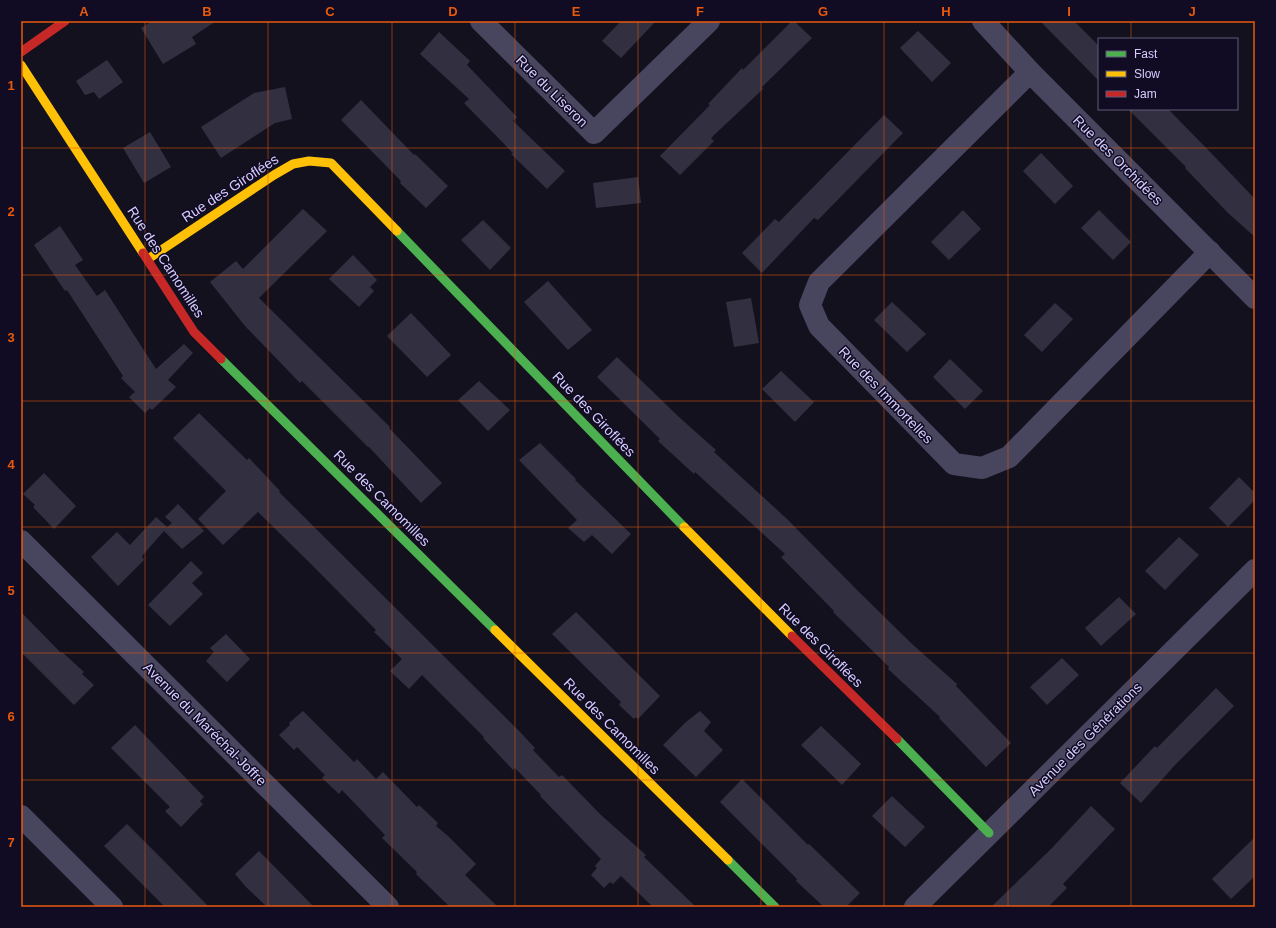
<svg xmlns="http://www.w3.org/2000/svg" width="1276" height="928" font-family="Arial,sans-serif">
	<style>
		.building { fill: #322f41 }
		.lines { fill: none; stroke-linecap: round; stroke-linejoin: round }
		.street { stroke: #48455f; stroke-width: 22 }
		.fast { stroke: #4caf50; stroke-width: 9 }
		.slow { stroke: #ffc107; stroke-width: 9 }
		.jam { stroke: #c62828; stroke-width: 9 }
		.grid { fill: none; stroke: #e8590c; stroke-width: 1; stroke-opacity: 0.55 }
		.labels { text-anchor: middle; stroke-width: 3; stroke-linejoin: round; paint-order: stroke }
		.street-label { font-size: 14px; fill: #d7ceff; stroke: #110c23 }
		.neatline { fill: none; stroke: #e8590c; stroke-width: 1.5 }
		.grid-label { font-size: 13px; text-anchor: middle; font-weight: bold; fill: #e8590c }
	</style>
	<rect width="100%" height="100%" fill="#14111e"/>
	<g class="building">
		<path d="M 152,21 L 216,21 L 192,37 L 196,44 L 163,64 L 141,28 Z"/>
		<path d="M 621,21 L 656,21 L 621,58 L 602,41 Z"/>
		<path d="M 792,21 L 794,21 L 812,38 L 762,87 L 763,89 L 711,138 L 714,141 L 680,175 L 660,156 L 710,105 L 708,104 L 742,68 L 743,70 Z"/>
		<path d="M 1040,21 L 1074,21 L 1099,46 L 1099,81 Z"/>
		<path d="M 918,31 L 951,63 L 932,82 L 900,48 Z"/>
		<path d="M 439,32 L 470,61 L 467,65 L 517,117 L 513,121 L 565,171 L 547,189 L 511,154 L 513,153 L 464,103 L 469,99 L 420,54 Z"/>
		<path d="M 107,60 L 123,82 L 99,99 L 94,92 L 85,95 L 76,81 Z"/>
		<path d="M 285,87 L 292,119 L 275,123 L 221,158 L 201,127 L 254,93 Z"/>
		<path d="M 361,100 L 414,155 L 415,154 L 448,186 L 426,208 L 400,183 L 401,181 L 341,120 Z"/>
		<path d="M 1128,109 L 1168,109 L 1212,154 L 1255,199 L 1255,237 L 1228,213 L 1185,168 L 1186,167 Z"/>
		<path d="M 884,115 L 903,133 L 818,220 L 814,218 L 762,273 L 742,253 L 775,219 L 779,222 Z"/>
		<path d="M 150,132 L 171,167 L 144,183 L 123,148 Z"/>
		<path d="M 1041,153 L 1073,186 L 1055,204 L 1023,171 Z"/>
		<path d="M 638,177 L 641,203 L 596,208 L 593,183 Z"/>
		<path d="M 303,209 L 327,231 L 259,298 L 390,427 L 389,428 L 442,483 L 421,503 L 369,447 L 368,447 L 302,381 L 300,383 L 245,326 L 210,282 L 236,261 L 243,269 Z"/>
		<path d="M 963,210 L 981,229 L 949,260 L 931,242 Z"/>
		<path d="M 1099,210 L 1131,242 L 1113,260 L 1081,228 Z"/>
		<path d="M 483,220 L 511,248 L 490,270 L 461,240 Z"/>
		<path d="M 60,226 L 83,260 L 75,265 L 97,296 L 105,290 L 156,369 L 184,344 L 193,353 L 168,380 L 176,387 L 152,410 L 150,408 L 145,413 L 129,397 L 135,392 L 121,378 L 123,376 L 67,290 L 65,291 L 34,245 Z"/>
		<path d="M 353,255 L 377,280 L 370,287 L 374,291 L 359,307 L 329,279 Z"/>
		<path d="M 548,281 L 592,330 L 568,350 L 524,302 Z"/>
		<path d="M 751,298 L 759,343 L 734,347 L 726,302 Z"/>
		<path d="M 892,302 L 926,334 L 907,352 L 874,320 Z"/>
		<path d="M 1055,303 L 1073,319 L 1042,352 L 1024,335 Z"/>
		<path d="M 411,313 L 451,355 L 427,377 L 387,336 Z"/>
		<path d="M 617,357 L 680,418 L 716,450 L 714,452 L 787,519 L 856,589 L 911,643 L 957,684 L 956,686 L 1011,743 L 986,767 L 939,718 L 940,717 L 888,669 L 889,667 L 833,612 L 834,611 L 781,557 L 785,554 L 695,472 L 694,474 L 658,441 L 660,439 L 597,377 Z"/>
		<path d="M 950,359 L 983,391 L 965,409 L 933,377 Z"/>
		<path d="M 781,371 L 814,402 L 795,422 L 762,389 Z"/>
		<path d="M 479,381 L 510,410 L 488,431 L 458,400 Z"/>
		<path d="M 199,413 L 247,460 L 249,458 L 280,491 L 279,492 L 520,732 L 535,748 L 533,750 L 559,777 L 562,775 L 601,815 L 646,855 L 644,857 L 696,907 L 653,907 L 621,876 L 613,884 L 610,882 L 604,888 L 591,875 L 597,868 L 595,866 L 601,859 L 540,796 L 541,795 L 515,768 L 513,770 L 483,738 L 484,737 L 422,675 L 409,689 L 390,671 L 402,659 L 374,632 L 376,630 L 313,566 L 258,512 L 223,545 L 198,519 L 226,491 L 173,438 Z"/>
		<path d="M 540,443 L 576,479 L 575,480 L 631,534 L 612,554 L 592,535 L 584,542 L 568,528 L 577,520 L 519,460 Z"/>
		<path d="M 44,473 L 76,506 L 54,529 L 33,507 L 35,505 L 23,494 Z"/>
		<path d="M 1239,477 L 1255,493 L 1255,500 L 1228,527 L 1209,508 Z"/>
		<path d="M 178,504 L 204,531 L 182,549 L 164,531 L 142,556 L 144,560 L 118,586 L 91,557 L 117,532 L 130,545 L 156,517 L 167,527 L 165,529 L 172,523 L 165,517 Z"/>
		<path d="M 1179,537 L 1199,555 L 1165,590 L 1145,571 Z"/>
		<path d="M 191,561 L 203,573 L 192,583 L 203,594 L 170,626 L 148,605 Z"/>
		<path d="M 1119,597 L 1136,614 L 1101,646 L 1085,628 Z"/>
		<path d="M 21,612 L 61,653 L 62,652 L 84,672 L 82,674 L 94,685 L 74,705 L 21,652 Z"/>
		<path d="M 576,612 L 660,696 L 638,719 L 636,717 L 634,719 L 619,705 L 621,702 L 552,634 Z"/>
		<path d="M 226,634 L 250,659 L 227,682 L 206,661 L 214,652 L 210,648 Z"/>
		<path d="M 1062,658 L 1079,675 L 1047,705 L 1030,687 Z"/>
		<path d="M 1216,688 L 1234,706 L 1175,765 L 1141,803 L 1120,783 L 1155,746 L 1157,748 Z"/>
		<path d="M 303,711 L 354,762 L 357,759 L 376,779 L 383,772 L 417,807 L 419,805 L 438,823 L 436,826 L 448,836 L 476,864 L 465,875 L 498,907 L 450,907 L 416,874 L 417,872 L 382,838 L 385,835 L 342,790 L 339,794 L 322,778 L 325,775 L 297,747 L 294,750 L 279,735 L 290,725 L 289,723 Z"/>
		<path d="M 700,711 L 711,722 L 704,731 L 723,750 L 696,777 L 663,745 L 686,722 Z"/>
		<path d="M 135,725 L 204,797 L 200,801 L 203,804 L 181,827 L 165,811 L 170,807 L 111,748 Z"/>
		<path d="M 821,726 L 861,764 L 842,785 L 801,745 Z"/>
		<path d="M 742,779 L 808,845 L 809,844 L 860,893 L 846,907 L 824,907 L 796,881 L 797,879 L 720,802 Z"/>
		<path d="M 892,796 L 925,827 L 905,847 L 872,816 Z"/>
		<path d="M 1091,806 L 1115,829 L 1063,884 L 1067,888 L 1048,907 L 991,907 L 1052,848 Z"/>
		<path d="M 127,824 L 165,862 L 209,907 L 165,907 L 104,846 Z"/>
		<path d="M 1255,837 L 1255,876 L 1231,899 L 1212,879 Z"/>
		<path d="M 259,851 L 314,907 L 267,907 L 246,887 L 235,874 Z"/>
	</g>
	<g class="lines">
		<g class="street">
			<path d="M 481,21 L 594,133 L 709,21"/>
			<path d="M 983,21 L 1030,72 L 1255,298"/>
			<path d="M 1030,72 L 819,282 L 810,305 L 819,326 L 954,464 L 982,468 L 1009,457 L 1210,252"/>
			<path d="M 21,541 L 388,907"/>
			<path d="M 21,816 L 112,907"/>
			<path d="M 915,907 L 1255,570"/>
		</g>
		<g class="fast">
			<path d="M 397,231 L 684,527"/>
			<path d="M 221,359 L 495,630"/>
			<path d="M 897,739 L 989,833"/>
			<path d="M 728,860 L 775,907"/>
		</g>
		<g class="slow">
			<path d="M 21,65 L 143,253"/>
			<path d="M 148,259 L 274,175 L 293,164 L 309,161 L 331,163 L 397,231"/>
			<path d="M 684,527 L 792,636"/>
			<path d="M 495,630 L 728,860"/>
		</g>
		<g class="jam">
			<path d="M 21,52 L 65,21"/>
			<path d="M 143,253 L 194,332 L 221,359"/>
			<path d="M 792,636 L 897,739"/>
		</g>
	</g>
	<path class="grid" d="M 145,21 L 145,907M 268,21 L 268,907M 392,21 L 392,907M 515,21 L 515,907M 638,21 L 638,907M 761,21 L 761,907M 884,21 L 884,907M 1008,21 L 1008,907M 1131,21 L 1131,39M 1131,109 L 1131,907M 21,148 L 1255,148M 21,275 L 1255,275M 21,401 L 1255,401M 21,527 L 1255,527M 21,653 L 1255,653M 21,780 L 1255,780"/>
	<g class="labels">
		<g class="street-label">
			<text transform="translate(552 91) rotate(45)" y="5">Rue du Liseron</text>
			<text transform="translate(1118 160) rotate(45)" y="5">Rue des Orchidées</text>
			<text transform="translate(230 188) rotate(-33)" y="5">Rue des Giroflées</text>
			<text transform="translate(166 262) rotate(57)" y="5">Rue des Camomilles</text>
			<text transform="translate(886 395) rotate(46)" y="5">Rue des Immortelles</text>
			<text transform="translate(594 414) rotate(46)" y="5">Rue des Giroflées</text>
			<text transform="translate(382 498) rotate(45)" y="5">Rue des Camomilles</text>
			<text transform="translate(821 645) rotate(45)" y="5">Rue des Giroflées</text>
			<text transform="translate(205 724) rotate(45)" y="5">Avenue du Maréchal-Joffre</text>
			<text transform="translate(612 726) rotate(45)" y="5">Rue des Camomilles</text>
			<text transform="translate(1085 739) rotate(-45)" y="5">Avenue des Générations</text>
		</g>
	</g>
	<rect width="1276" height="928" fill="none" stroke="#110c23" stroke-width="44"/>
	<rect x="1098" y="38" width="140" height="72" fill="#110c23" stroke="#605a7b"/>
	<rect x="1106" y="51" width="20" height="6" fill="#4caf50" stroke="#605a7b"/>
	<text x="1134" y="58" font-size="12" fill="#d7ceff">Fast</text>
	<rect x="1106" y="71" width="20" height="6" fill="#ffc107" stroke="#605a7b"/>
	<text x="1134" y="78" font-size="12" fill="#d7ceff">Slow</text>
	<rect x="1106" y="91" width="20" height="6" fill="#c62828" stroke="#605a7b"/>
	<text x="1134" y="98" font-size="12" fill="#d7ceff">Jam</text>
	<rect x="22" y="22" width="1232" height="884" class="neatline"/>
	<g class="grid-label">
		<text x="84" y="16">A</text>
		<text x="207" y="16">B</text>
		<text x="330" y="16">C</text>
		<text x="453" y="16">D</text>
		<text x="576" y="16">E</text>
		<text x="700" y="16">F</text>
		<text x="823" y="16">G</text>
		<text x="946" y="16">H</text>
		<text x="1069" y="16">I</text>
		<text x="1192" y="16">J</text>
		<text x="11" y="90">1</text>
		<text x="11" y="216">2</text>
		<text x="11" y="342">3</text>
		<text x="11" y="469">4</text>
		<text x="11" y="595">5</text>
		<text x="11" y="721">6</text>
		<text x="11" y="847">7</text>
	</g>
</svg>
